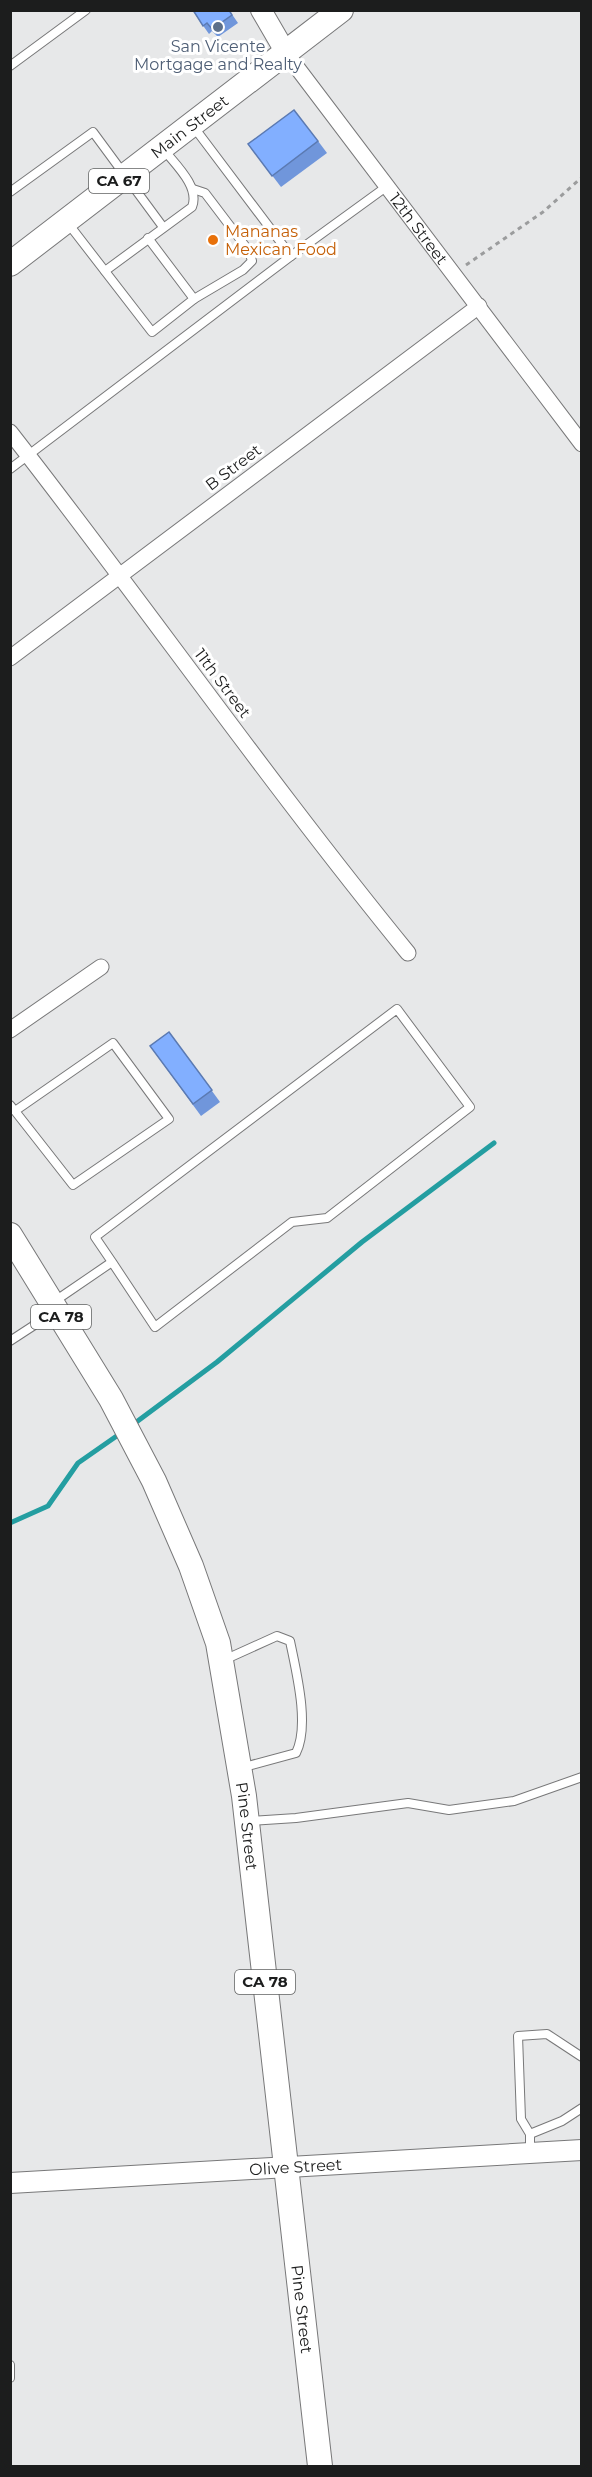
<svg xmlns="http://www.w3.org/2000/svg" width="592" height="2477" font-family="Montserrat,sans-serif">
	<style>
		.lines { fill: none; stroke-linecap: round; stroke-linejoin: round }
		.stream { stroke: #249ea1; stroke-width: 5 }
		.service-casing { stroke: #787879; stroke-width: 10 }
		.minor-casing { stroke: #787879; stroke-width: 17 }
		.tertiary-casing { stroke: #787879; stroke-width: 22 }
		.primary-casing { stroke: #787879; stroke-width: 26 }
		.path { stroke: #9b9c9d; stroke-width: 3; stroke-dasharray: 4.5 4.5; stroke-linecap: butt }
		.service { stroke: #fff; stroke-width: 8 }
		.minor { stroke: #fff; stroke-width: 15 }
		.tertiary { stroke: #fff; stroke-width: 20 }
		.primary { stroke: #fff; stroke-width: 24 }
		.wall { fill: #7096db }
		.building { fill: #82afff; stroke: #5b7ab2; stroke-width: 1.5 }
		.service-dot { fill: #5c6f8a; stroke: #fff; stroke-width: 2 }
		.food-dot { fill: #e8710a; stroke: #fff; stroke-width: 2 }
		.labels { text-anchor: middle; stroke-width: 6; stroke-linejoin: round; paint-order: stroke }
		.shield { fill: #fff; stroke: #606161; stroke-width: 1.5 }
		.shield-label { font-size: 15px; font-weight: bold; fill: #1c1d1d }
		.service-label { font-size: 16px; fill: #4e5e75; stroke: #fff }
		.street-label { font-size: 16px; fill: #1c1d1d; stroke: #fff }
		.food-label { font-size: 16px; fill: #c56008; stroke: #fff; text-anchor: start }
	</style>
	<rect width="100%" height="100%" fill="#e7e8e9"/>
	<g class="lines">
		<g class="stream">
			<path d="M 131,1426 L 217,1362 L 362,1242 L 494,1143"/>
			<path d="M 10,1523 L 48,1506 L 78,1463 L 121,1433"/>
		</g>
		<g class="service-casing">
			<g id="service">
				<path d="M 10,66 L 86,10"/>
				<path d="M 193,126 L 291,256"/>
				<path d="M 193,189 L 205,193 L 249,251 L 252,261 L 243,270 L 194,299"/>
				<path d="M 10,192 L 93,132 L 163,227"/>
				<path d="M 67,222 L 152,332 L 194,299 L 148,238"/>
				<path d="M 105,271 L 192,207 C 200,187 176,165 164,150"/>
				<path d="M 10,469 L 291,256 L 386,187"/>
				<path d="M 10,1105 L 15,1111 L 73,1185 L 169,1119 L 113,1043 L 15,1111"/>
				<path d="M 10,1341 L 33,1326 L 52,1303 L 112,1262 L 155,1327 L 292,1222 L 327,1218 L 470,1107 L 397,1009 L 95,1237 L 112,1262"/>
				<path d="M 224,1660 L 277,1636 L 290,1641 C 296,1671 310,1725 296,1753 L 244,1767"/>
				<path d="M 249,1821 L 296,1818 L 408,1803 L 449,1810 L 514,1801 L 582,1777"/>
				<path d="M 530,2134 L 521,2119 L 518,2036 L 547,2034 L 582,2057"/>
				<path d="M 530,2152 L 530,2134 L 562,2121 L 582,2108"/>
				<path d="M 10,2365 L 10,2378"/>
			</g>
		</g>
		<g class="minor-casing">
			<g id="minor">
				<path id="s1" d="M 286,53 L 582,444"/>
				<path d="M 10,432 C 145,605 270,784 408,953"/>
				<path d="M 10,658 L 479,306"/>
				<path d="M 10,1030 L 101,967"/>
			</g>
		</g>
		<g class="tertiary-casing">
			<g id="tertiary">
				<path d="M 261,10 L 286,53"/>
				<path id="s2" d="M 10,2183 L 582,2150"/>
			</g>
		</g>
		<g class="primary-casing">
			<g id="primary">
				<path id="s3" d="M 10,264 L 341,10"/>
				<path id="s4" d="M 10,1235 L 111,1399 L 154,1481 L 191,1566 L 218,1643 L 244,1796 L 320,2466"/>
			</g>
		</g>
		<path class="path" d="M 466,265 L 543,212 L 582,177"/>
		<use href="#service" class="service"/>
		<use href="#minor" class="minor"/>
		<use href="#tertiary" class="tertiary"/>
		<use href="#primary" class="primary"/>
	</g>
	<g class="wall">
		<path d="M 192,10 L 229,10 L 238,23 L 218,37 L 212,31 L 209,34 Z"/>
		<path d="M 318,141 L 327,153 L 281,187 L 248,144 Z"/>
		<path d="M 169,1032 L 220,1102 L 201,1116 L 150,1046 Z"/>
	</g>
	<g class="building">
		<path d="M 193,10 L 229,10 L 232,15 L 212,29 L 207,23 L 203,26 Z"/>
		<path d="M 294,110 L 318,141 L 272,176 L 248,144 Z"/>
		<path d="M 169,1032 L 212,1090 L 193,1104 L 150,1046 Z"/>
	</g>
	<circle class="service-dot" cx="218" cy="27" r="6"/>
	<circle class="food-dot" cx="213" cy="240" r="6"/>
	<g class="labels">
		<g class="shield">
			<rect x="89" y="169" width="60" height="24" rx="4.5"/>
			<rect x="31" y="1305" width="60" height="24" rx="4.5"/>
			<rect x="235" y="1970" width="60" height="24" rx="4.5"/>
		</g>
		<g class="shield-label">
			<text x="119" y="186">CA 67</text>
			<text x="61" y="1322">CA 78</text>
			<text x="265" y="1987">CA 78</text>
		</g>
		<g class="service-label">
			<text x="218" y="52">San Vicente<tspan x="218" dy="18">Mortgage and Realty</tspan></text>
		</g>
		<g class="street-label">
			<text dy="6" stroke="none"><textPath href="#s3" startOffset="226">Main Street</textPath></text>
			<text dy="6" stroke="none"><textPath href="#s1" startOffset="220">12th Street</textPath></text>
			<text transform="translate(233 467) rotate(-37)" y="6">B Street</text>
			<text transform="translate(223 683) rotate(53)" y="6">11th Street</text>
			<text dy="6" stroke="none"><textPath href="#s4" startOffset="645">Pine Street</textPath></text>
			<text dy="6" stroke="none"><textPath href="#s2" startOffset="286">Olive Street</textPath></text>
			<text dy="6" stroke="none"><textPath href="#s4" startOffset="1131">Pine Street</textPath></text>
		</g>
		<g class="food-label">
			<text x="225" y="237">Mananas<tspan x="225" dy="18">Mexican Food</tspan></text>
		</g>
	</g>
	<rect width="592" height="2477" fill="none" stroke="#1c1d1d" stroke-width="24"/>
</svg>
